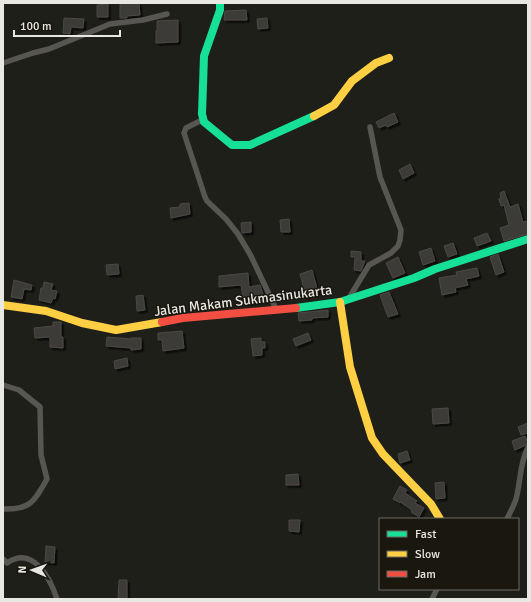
<svg xmlns="http://www.w3.org/2000/svg" width="531" height="602" font-family="Signika,sans-serif">
	<style>
		.building { fill: #3e3b39; stroke: #4a4845; filter: url(#shadow) }
		.lines { fill: none; stroke-linecap: round; stroke-linejoin: round }
		.street { stroke: #575653; stroke-width: 5.5 }
		.fast { stroke: #16e098; stroke-width: 8 }
		.slow { stroke: #ffcf43; stroke-width: 8 }
		.jam { stroke: #f24e42; stroke-width: 8 }
		.labels { text-anchor: middle; stroke-width: 3; stroke-linejoin: round; paint-order: stroke }
		.street-label { font-size: 14px; fill: #e8e7e1; stroke: #19170e }
	</style>
	<defs>
		<filter id="shadow"><feDropShadow dx="2.5" dy="2.5" stdDeviation="0" flood-color="#0009"/></filter>
	</defs>
	<rect width="100%" height="100%" fill="#1f1f1a"/>
	<g class="building">
		<path d="M 120,3 L 139,3 L 140,15 L 127,16 L 127,18 L 120,18 Z"/>
		<path d="M 108,4 L 108,17 L 97,17 L 97,5 Z"/>
		<path d="M 246,10 L 247,20 L 224,20 L 225,11 Z"/>
		<path d="M 64,18 L 84,19 L 83,28 L 71,27 L 70,34 L 63,33 Z"/>
		<path d="M 267,18 L 268,28 L 258,29 L 257,19 Z"/>
		<path d="M 178,20 L 178,42 L 156,43 L 156,31 L 157,30 L 157,21 Z"/>
		<path d="M 394,113 L 398,122 L 387,127 L 386,125 L 379,128 L 376,122 Z"/>
		<path d="M 410,164 L 414,173 L 403,179 L 399,170 Z"/>
		<path d="M 504,191 L 510,207 L 518,204 L 523,222 L 528,221 L 528,234 L 504,241 L 500,228 L 509,225 L 504,205 L 501,206 L 499,199 L 501,198 L 500,193 Z"/>
		<path d="M 189,203 L 190,214 L 171,218 L 170,208 L 180,207 L 180,204 Z"/>
		<path d="M 289,219 L 290,232 L 281,232 L 280,220 Z"/>
		<path d="M 251,222 L 251,232 L 242,233 L 241,223 Z"/>
		<path d="M 487,233 L 491,241 L 477,246 L 474,238 Z"/>
		<path d="M 453,243 L 457,254 L 448,257 L 444,246 Z"/>
		<path d="M 431,248 L 435,261 L 423,265 L 419,252 Z"/>
		<path d="M 351,251 L 361,252 L 361,261 L 365,261 L 361,271 L 354,270 L 355,257 L 351,257 Z"/>
		<path d="M 498,254 L 504,272 L 496,275 L 490,257 Z"/>
		<path d="M 398,257 L 405,273 L 393,278 L 386,263 Z"/>
		<path d="M 118,264 L 119,274 L 107,275 L 106,265 Z"/>
		<path d="M 477,268 L 479,276 L 466,279 L 468,285 L 455,288 L 456,292 L 442,295 L 439,278 L 457,275 L 456,272 Z"/>
		<path d="M 312,270 L 318,292 L 306,296 L 300,274 Z"/>
		<path d="M 248,273 L 249,287 L 260,285 L 265,300 L 244,303 L 241,285 L 219,287 L 219,276 Z"/>
		<path d="M 14,280 L 32,285 L 31,290 L 24,289 L 22,299 L 11,297 Z"/>
		<path d="M 44,282 L 53,284 L 51,290 L 57,291 L 55,299 L 53,298 L 51,303 L 39,300 L 41,288 L 43,288 Z"/>
		<path d="M 389,292 L 398,314 L 388,317 L 380,295 Z"/>
		<path d="M 143,295 L 145,310 L 137,311 L 136,296 Z"/>
		<path d="M 328,310 L 328,317 L 312,318 L 312,320 L 299,321 L 298,313 Z"/>
		<path d="M 53,322 L 61,322 L 61,337 L 63,337 L 63,348 L 50,347 L 50,337 L 35,338 L 34,328 L 53,326 Z"/>
		<path d="M 182,331 L 184,348 L 163,351 L 162,340 L 158,340 L 158,333 Z"/>
		<path d="M 308,333 L 311,340 L 296,346 L 293,339 Z"/>
		<path d="M 107,337 L 131,339 L 131,338 L 141,338 L 141,349 L 131,350 L 131,348 L 106,346 Z"/>
		<path d="M 261,338 L 261,342 L 265,342 L 265,348 L 262,348 L 262,355 L 253,356 L 251,339 Z"/>
		<path d="M 127,358 L 128,366 L 115,369 L 114,361 Z"/>
		<path d="M 448,408 L 449,423 L 433,424 L 432,409 Z"/>
		<path d="M 528,423 L 528,433 L 521,435 L 518,427 Z"/>
		<path d="M 525,436 L 528,443 L 524,446 L 515,450 L 512,441 Z"/>
		<path d="M 407,451 L 410,460 L 400,463 L 398,454 Z"/>
		<path d="M 298,474 L 299,485 L 286,485 L 286,475 Z"/>
		<path d="M 444,482 L 445,498 L 436,499 L 435,483 Z"/>
		<path d="M 400,486 L 407,490 L 405,493 L 417,501 L 415,503 L 424,508 L 419,517 L 411,512 L 412,510 L 400,502 L 400,503 L 393,499 Z"/>
		<path d="M 289,520 L 300,520 L 299,532 L 289,531 Z"/>
		<path d="M 46,546 L 55,547 L 54,563 L 45,562 Z"/>
		<path d="M 119,580 L 127,580 L 127,599 L 118,599 Z"/>
	</g>
	<g class="lines">
		<g class="street">
			<path d="M 3,63 L 33,53 L 49,49 L 110,24 L 143,20 L 167,14"/>
			<path d="M 204,119 L 186,128 L 184,133 L 205,197 L 207,201 L 226,219 L 238,234 L 251,256 L 276,309"/>
			<path d="M 349,298 L 369,265 L 391,253 L 398,246 L 400,240 L 401,230 L 380,177 L 370,127"/>
			<path d="M 3,385 L 19,390 L 40,407 L 41,455 L 47,479 C 34,502 30,510 3,509"/>
			<path d="M 507,519 C 510,512 514,506 516,499 C 521,481 519,465 528,447"/>
			<path d="M 3,559 L 7,563 C 33,545 50,578 57,599"/>
			<path d="M 432,599 L 437,589"/>
		</g>
		<g class="fast">
			<path d="M 220,3 L 220,10 L 204,56 L 202,114 L 204,122 L 232,145 L 250,145 L 314,116"/>
			<path d="M 296,308 L 340,302 L 414,278 L 435,269 L 528,239"/>
		</g>
		<g class="slow">
			<path d="M 314,116 L 334,105 L 352,81 L 376,63 L 389,58"/>
			<path d="M 340,302 L 350,367 L 372,438 L 383,454 L 431,504 L 440,519"/>
			<path d="M 3,305 L 46,311 L 82,323 L 116,330 L 162,322"/>
		</g>
		<path class="jam" d="M 162,322 L 183,318 L 296,308"/>
	</g>
	<g class="labels">
		<g class="street-label">
			<text transform="translate(243 300) rotate(-7)" y="5">Jalan Makam Sukmasinukarta</text>
		</g>
	</g>
	<rect width="531" height="602" fill="none" stroke="#e8e7e1" stroke-width="8"/>
	<rect x="379" y="518" width="140" height="72" fill="#19170e" stroke="#6c6a62"/>
	<rect x="387" y="531" width="20" height="6" fill="#16e098" stroke="#6c6a62"/>
	<text x="415" y="538" font-size="12" fill="#e8e7e1">Fast</text>
	<rect x="387" y="551" width="20" height="6" fill="#ffcf43" stroke="#6c6a62"/>
	<text x="415" y="558" font-size="12" fill="#e8e7e1">Slow</text>
	<rect x="387" y="571" width="20" height="6" fill="#f24e42" stroke="#6c6a62"/>
	<text x="415" y="578" font-size="12" fill="#e8e7e1">Jam</text>
	<g transform="translate(32 570) rotate(272)" stroke="#19170e" stroke-width="3" paint-order="stroke">
	<path d="M0-3L7 15L0 10L-7 15Z" fill="#e8e7e1"/>
	<text y="-6" font-size="11" font-weight="bold" text-anchor="middle" fill="#e8e7e1">N</text>
	</g>
	<path d="M14 30v6h106v-6" fill="none" stroke="#e8e7e1" stroke-width="2"/>
	<text x="20" y="30" font-size="12" fill="#e8e7e1" stroke="#19170e" stroke-width="3" paint-order="stroke">100 m</text>
</svg>
